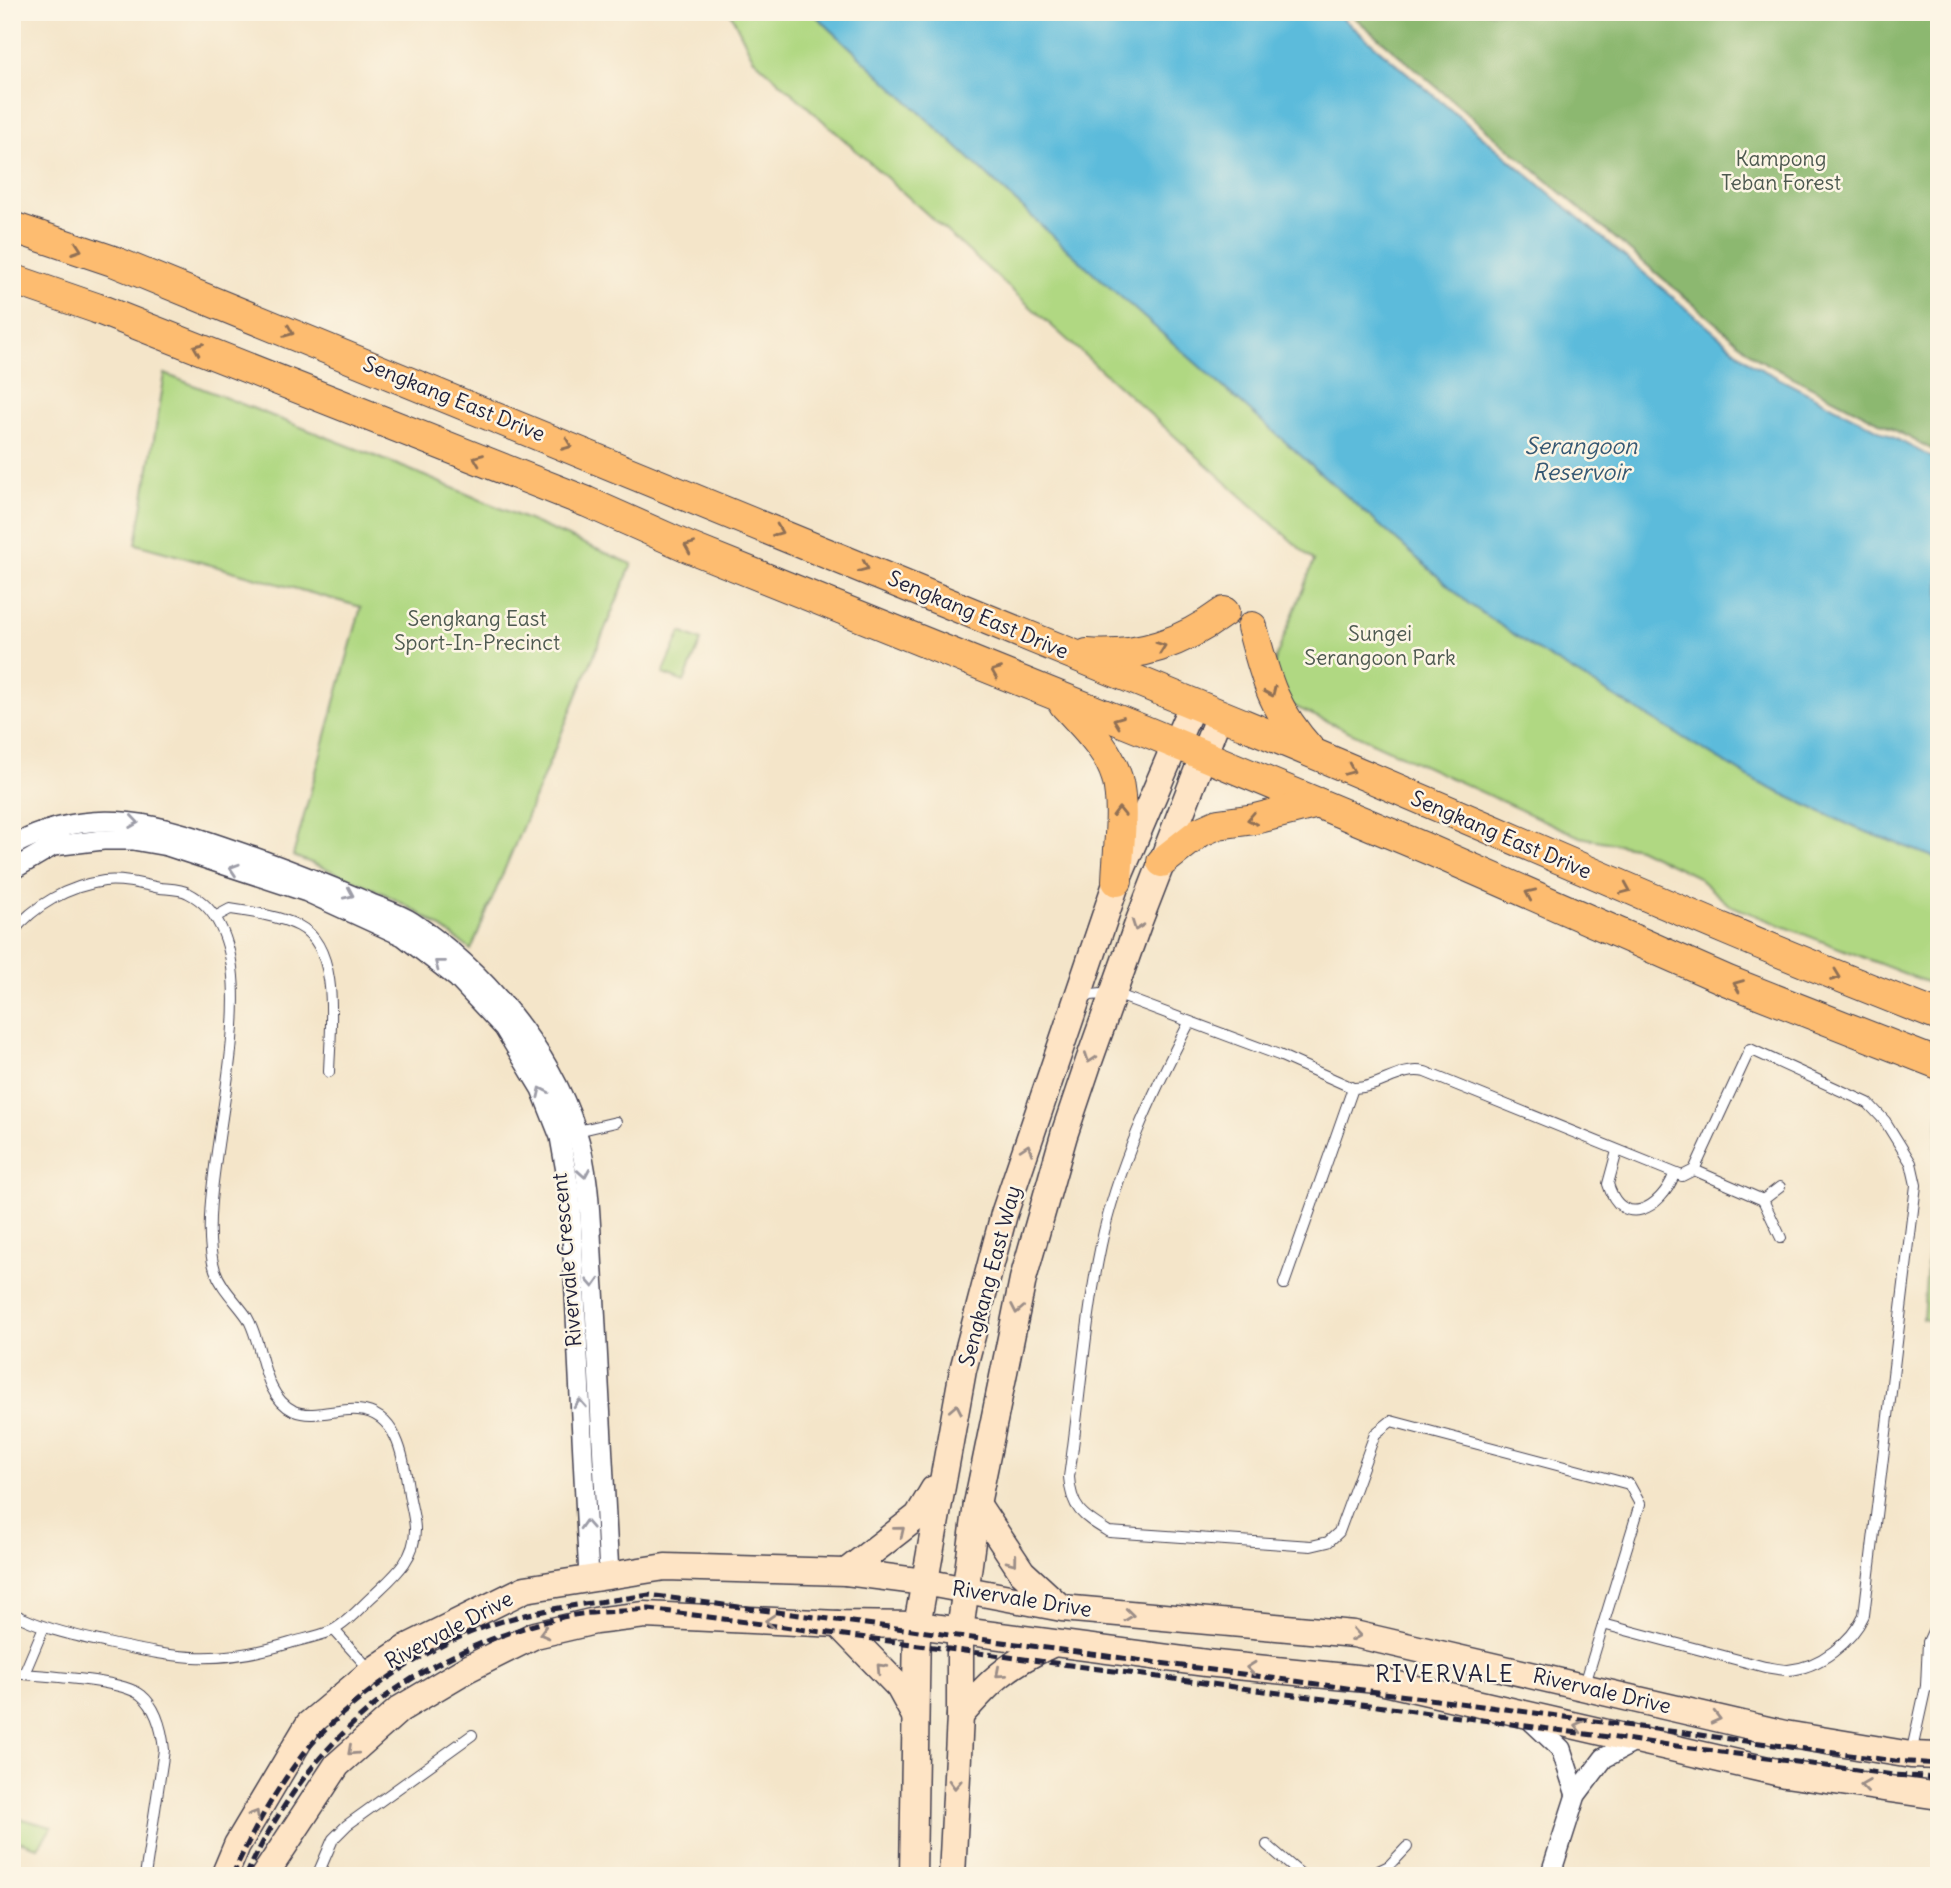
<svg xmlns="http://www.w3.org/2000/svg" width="1951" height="1888" font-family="Delius,sans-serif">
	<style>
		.green { fill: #b0d882; stroke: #697d5e; stroke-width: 2 }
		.forest { fill: #8cb870; stroke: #576d56; stroke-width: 2 }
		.water { fill: #5cbbdb; stroke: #3f6e8b; stroke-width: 2 }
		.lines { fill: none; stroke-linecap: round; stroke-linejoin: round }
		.lane-casing { stroke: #423f50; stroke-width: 12 }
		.street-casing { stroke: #423f50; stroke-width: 22 }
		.secondary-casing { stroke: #423f50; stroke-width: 29 }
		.primary-casing { stroke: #423f50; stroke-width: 32 }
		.lane { stroke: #fff; stroke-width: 10 }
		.street { stroke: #fff; stroke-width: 19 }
		.secondary { stroke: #fee4c5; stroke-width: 26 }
		.primary { stroke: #fdbc6f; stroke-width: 30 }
		.rail { stroke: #22223b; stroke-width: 5; stroke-dasharray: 10 5; stroke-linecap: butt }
		.oneway { stroke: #906f55 }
		.oneway2 { stroke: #9c9ca7 }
		.oneway3 { stroke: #9b8d87 }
		.labels { text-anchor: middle; stroke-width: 5; stroke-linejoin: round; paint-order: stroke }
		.park-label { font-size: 21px; fill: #4d5950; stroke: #fcf5e5 }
		.street-label { font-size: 21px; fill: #22223b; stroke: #fcf5e5 }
		.water-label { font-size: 23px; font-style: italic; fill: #365873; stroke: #fcf5e5 }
		.neighbourhood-label { font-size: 23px; letter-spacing: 2px; fill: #22223b; stroke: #fcf5e5 }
	</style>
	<rect width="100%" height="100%" fill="#fcf5e5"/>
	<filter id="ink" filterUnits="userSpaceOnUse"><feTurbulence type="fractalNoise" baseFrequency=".0143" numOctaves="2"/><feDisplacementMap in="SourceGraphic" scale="14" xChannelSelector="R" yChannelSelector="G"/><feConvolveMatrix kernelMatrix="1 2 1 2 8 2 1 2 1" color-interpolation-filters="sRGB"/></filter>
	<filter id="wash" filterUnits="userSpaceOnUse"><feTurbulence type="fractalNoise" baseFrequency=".00686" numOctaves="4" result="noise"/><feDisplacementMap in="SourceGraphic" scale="28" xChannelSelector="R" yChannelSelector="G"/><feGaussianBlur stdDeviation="1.57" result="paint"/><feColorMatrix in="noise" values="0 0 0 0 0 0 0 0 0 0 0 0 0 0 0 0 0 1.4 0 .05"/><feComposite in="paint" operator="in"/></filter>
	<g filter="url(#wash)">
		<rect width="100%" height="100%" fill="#f4e5c9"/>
		<g class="green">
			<path d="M 730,12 L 812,12 L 1070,252 L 1469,604 L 1534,648 L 1757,782 L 1856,828 L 1939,859 L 1939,987 L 1729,905 L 1696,876 L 1638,848 L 1580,837 L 1269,695 L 1276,657 L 1314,561 L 753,58 Z"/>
			<path d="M 165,374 L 408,469 L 632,564 L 471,950 C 410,901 365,883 293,856 L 361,607 L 136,544 Z"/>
			<path d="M 681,632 L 701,641 L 684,682 L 663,674 Z"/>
			<path d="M 1939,1111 L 1939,1323 L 1923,1319 Z"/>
			<path d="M 12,1816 L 52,1827 L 38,1847 L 12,1839 Z"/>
		</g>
		<path class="forest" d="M 1348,12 L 1939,12 L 1939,453 L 1758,359 Z"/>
		<path class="water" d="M 812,12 L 1335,12 L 1753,365 L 1939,461 L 1939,859 L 1856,828 L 1757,782 L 1534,648 L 1469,604 L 1070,252 Z"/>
	</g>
	<g filter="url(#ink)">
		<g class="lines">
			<g class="lane-casing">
				<g id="lane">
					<path d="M 215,917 L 230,909 C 251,912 280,916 299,926 C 342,948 330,1032 329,1072"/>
					<path d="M 12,933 C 34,905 69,886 104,881 C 122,879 142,884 160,888 C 169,889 181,889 188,893 C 290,944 186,1185 215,1270 C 221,1288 236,1301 247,1317 C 264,1345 261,1395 294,1411 C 313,1419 339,1408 358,1410 C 400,1413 404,1463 409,1494 C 411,1506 415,1518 415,1530 C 415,1559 395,1575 375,1594 C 362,1605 347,1624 331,1631 C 319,1636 304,1639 290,1643 C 218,1665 180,1659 107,1643 C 73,1635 43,1629 12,1613"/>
					<path d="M 1082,1000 L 1091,995 L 1113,993 L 1279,1055 L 1353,1088 C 1378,1089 1401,1066 1425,1072 L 1682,1176 L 1694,1170 L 1750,1049 L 1868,1103 L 1885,1121 L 1911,1163 L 1916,1185 L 1864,1615 C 1852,1642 1819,1668 1788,1670 C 1781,1670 1773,1668 1765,1667 L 1603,1624"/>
					<path d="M 1189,1023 C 1153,1092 1117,1168 1101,1245 C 1085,1321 1080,1400 1069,1477 C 1071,1509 1083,1516 1109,1532 L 1311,1546 L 1328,1542 L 1339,1532 L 1375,1434 L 1391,1421 L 1629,1484 L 1640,1504 L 1585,1684"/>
					<path d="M 573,1132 L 616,1122"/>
					<path d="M 1617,1151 L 1608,1184 C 1622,1230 1661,1209 1674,1175"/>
					<path d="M 1694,1170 L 1763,1200 L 1780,1187"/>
					<path d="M 1763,1200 L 1781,1238"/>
					<path d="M 1284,1284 L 1353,1088"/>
					<path d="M 334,1630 L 371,1671"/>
					<path d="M 12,1673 C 41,1676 120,1679 141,1695 C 157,1708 162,1730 164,1750 L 145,1876"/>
					<path d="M 24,1674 L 43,1629"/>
					<path d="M 1926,1686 L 1939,1687"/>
					<path d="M 1911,1754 L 1926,1686 L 1928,1642 L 1939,1618"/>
					<path d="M 1267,1845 L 1303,1876"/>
					<path d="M 317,1876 L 333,1839 L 347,1825 L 472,1735"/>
					<path d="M 1349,1876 L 1364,1876"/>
					<path d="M 1368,1876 L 1389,1866 L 1407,1847"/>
				</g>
			</g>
			<g class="street-casing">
				<g id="street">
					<path d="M 12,846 C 99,798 173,829 259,859 C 295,872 330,886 365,901 C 380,908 398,913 412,922 C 483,969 549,1048 576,1130 C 592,1179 590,1237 594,1289 C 599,1384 604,1479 609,1574"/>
					<path d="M 12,870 L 53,846 L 103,840 L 133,840 L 167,846 L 307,892 L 403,936 L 457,978 L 504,1028 L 541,1089 L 560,1137 L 570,1194 L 589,1578"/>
					<path d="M 1525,1715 L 1561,1749 L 1576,1795"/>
					<path d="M 1550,1876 L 1576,1795 L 1604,1758 L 1638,1740"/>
				</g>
			</g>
			<g class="secondary-casing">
				<g id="secondary">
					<path d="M 977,1504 L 1022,1572 L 1060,1607"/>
					<path d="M 846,1572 L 918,1516 L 934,1489"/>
					<path d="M 838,1624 L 899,1687 L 915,1716"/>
					<path d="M 960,1716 C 991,1680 1008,1664 1052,1644"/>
					<path d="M 224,1876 L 237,1845 L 309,1724 L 371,1672 L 408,1647 L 525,1589 L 665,1567 L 846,1572 L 924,1582 L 1062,1608 L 1354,1634 L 1785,1734 L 1911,1755 L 1939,1756"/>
					<path d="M 264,1876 L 337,1765 L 400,1709 L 467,1669 L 535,1635 L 595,1621 L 645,1615 L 838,1624 L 917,1625 L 1206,1663 L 1376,1680 L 1785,1774 L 1939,1796"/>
					<path d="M 913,1876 L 917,1625 L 963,1370 L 1004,1214 L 1117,881 L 1192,705"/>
					<path d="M 952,1876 L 960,1716 L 960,1631 L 977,1504 L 1023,1279 L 1064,1135 L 1089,1061 L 1139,921 L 1219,715"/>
				</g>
			</g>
			<g class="primary-casing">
				<g id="primary">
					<path d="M 12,227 L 113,261 C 491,414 867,569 1243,724 C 1476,820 1704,925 1939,1016"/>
					<path d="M 12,279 L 96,308 L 587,502 L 688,547 L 1150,733 L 1430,850 L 1728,981 L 1939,1064"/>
					<path d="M 1252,627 C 1266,680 1273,709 1311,751"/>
					<path d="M 1087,654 C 1139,658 1182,643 1224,612"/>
					<path d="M 1064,704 C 1084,726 1108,748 1117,778 C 1125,809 1118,849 1117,881"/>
					<path d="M 1162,862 L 1200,832 L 1218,824 L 1255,819 L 1318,803"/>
				</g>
			</g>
			<use href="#lane" class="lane"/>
			<use href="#street" class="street"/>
			<use href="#secondary" class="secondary"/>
			<use href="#primary" class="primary"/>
			<g class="rail">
				<path d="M 232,1876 C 249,1839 268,1803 292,1769 C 332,1711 416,1652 482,1628 C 535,1608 594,1603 649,1595 L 1895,1761 L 1939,1764"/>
				<path d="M 246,1876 C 311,1735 409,1656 559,1618 C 587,1611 620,1612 649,1609 L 1894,1775 L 1939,1778"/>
			</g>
		</g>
		<defs><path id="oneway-chevron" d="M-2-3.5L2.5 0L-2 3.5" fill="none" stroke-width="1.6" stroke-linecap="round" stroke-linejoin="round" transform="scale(1.75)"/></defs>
		<g class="oneway">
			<use href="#oneway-chevron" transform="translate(77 249) rotate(19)"/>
			<use href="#oneway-chevron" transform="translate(289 332) rotate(22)"/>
			<use href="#oneway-chevron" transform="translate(198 348) rotate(-158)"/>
			<use href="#oneway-chevron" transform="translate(567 445) rotate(22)"/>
			<use href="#oneway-chevron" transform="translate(478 459) rotate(-158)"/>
			<use href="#oneway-chevron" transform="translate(778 531) rotate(22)"/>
			<use href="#oneway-chevron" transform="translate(689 547) rotate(-157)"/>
			<use href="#oneway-chevron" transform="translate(864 567) rotate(23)"/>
			<use href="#oneway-chevron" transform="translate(1161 647) rotate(-20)"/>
			<use href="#oneway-chevron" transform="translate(996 672) rotate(-158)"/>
			<use href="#oneway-chevron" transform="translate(1271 692) rotate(66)"/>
			<use href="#oneway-chevron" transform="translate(1118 721) rotate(-159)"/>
			<use href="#oneway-chevron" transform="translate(1350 770) rotate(23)"/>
			<use href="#oneway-chevron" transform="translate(1119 812) rotate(-91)"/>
			<use href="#oneway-chevron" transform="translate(1252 819) rotate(169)"/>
			<use href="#oneway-chevron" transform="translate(1626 889) rotate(23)"/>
			<use href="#oneway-chevron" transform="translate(1530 894) rotate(-156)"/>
			<use href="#oneway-chevron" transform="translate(1836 976) rotate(21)"/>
			<use href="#oneway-chevron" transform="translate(1738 985) rotate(-158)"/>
		</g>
		<g class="oneway2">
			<use href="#oneway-chevron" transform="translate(134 822) rotate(8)"/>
			<use href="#oneway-chevron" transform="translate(234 869) rotate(-162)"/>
			<use href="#oneway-chevron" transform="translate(349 894) rotate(24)"/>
			<use href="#oneway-chevron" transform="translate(439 964) rotate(-142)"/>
			<use href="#oneway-chevron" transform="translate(542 1092) rotate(-115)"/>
			<use href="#oneway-chevron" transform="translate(584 1173) rotate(80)"/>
			<use href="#oneway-chevron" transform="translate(593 1283) rotate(87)"/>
			<use href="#oneway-chevron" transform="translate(580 1404) rotate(-93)"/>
			<use href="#oneway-chevron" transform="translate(586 1525) rotate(-93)"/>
		</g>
		<g class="oneway3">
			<use href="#oneway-chevron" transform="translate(1137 926) rotate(110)"/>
			<use href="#oneway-chevron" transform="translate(1090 1058) rotate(109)"/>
			<use href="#oneway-chevron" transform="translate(1027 1149) rotate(-71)"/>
			<use href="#oneway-chevron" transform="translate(1017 1309) rotate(101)"/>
			<use href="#oneway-chevron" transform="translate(956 1409) rotate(-79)"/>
			<use href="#oneway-chevron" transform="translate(900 1531) rotate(-39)"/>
			<use href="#oneway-chevron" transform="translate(1013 1561) rotate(53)"/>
			<use href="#oneway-chevron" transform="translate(1129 1615) rotate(6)"/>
			<use href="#oneway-chevron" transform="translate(770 1621) rotate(-177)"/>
			<use href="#oneway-chevron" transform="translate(544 1633) rotate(165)"/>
			<use href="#oneway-chevron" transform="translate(1356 1635) rotate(9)"/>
			<use href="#oneway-chevron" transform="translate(881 1668) rotate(-133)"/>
			<use href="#oneway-chevron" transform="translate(1251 1668) rotate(-174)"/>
			<use href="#oneway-chevron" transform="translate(1000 1673) rotate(139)"/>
			<use href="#oneway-chevron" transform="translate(1716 1718) rotate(14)"/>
			<use href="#oneway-chevron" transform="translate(1579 1726) rotate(-166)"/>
			<use href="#oneway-chevron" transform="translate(352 1751) rotate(138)"/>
			<use href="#oneway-chevron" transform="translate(955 1784) rotate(92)"/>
			<use href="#oneway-chevron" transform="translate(1865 1786) rotate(-172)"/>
			<use href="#oneway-chevron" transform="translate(255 1815) rotate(-59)"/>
		</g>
	</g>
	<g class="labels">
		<g class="park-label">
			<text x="1781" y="166">Kampong<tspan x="1781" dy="24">Teban Forest</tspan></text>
			<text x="477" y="626">Sengkang East<tspan x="477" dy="24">Sport-In-Precinct</tspan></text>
			<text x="1380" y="641">Sungei<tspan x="1380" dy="24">Serangoon Park</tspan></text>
		</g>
		<g class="street-label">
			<text transform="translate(454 399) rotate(22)" y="7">Sengkang East Drive</text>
			<text transform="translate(978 615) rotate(23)" y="7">Sengkang East Drive</text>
			<text transform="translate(1501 835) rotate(23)" y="7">Sengkang East Drive</text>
			<text transform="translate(567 1260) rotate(-95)" y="7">Rivervale Crescent</text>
			<text transform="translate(990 1276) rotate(-75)" y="7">Sengkang East Way</text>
			<text transform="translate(1022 1599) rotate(9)" y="7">Rivervale Drive</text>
			<text transform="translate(449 1630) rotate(-28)" y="7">Rivervale Drive</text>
			<text transform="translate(1602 1691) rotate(13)" y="7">Rivervale Drive</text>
		</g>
		<g class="water-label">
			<text x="1581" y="454">Serangoon<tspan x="1581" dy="26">Reservoir</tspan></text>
		</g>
		<g class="neighbourhood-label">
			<text x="1445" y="1682">RIVERVALE</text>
		</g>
	</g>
	<rect width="1951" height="1888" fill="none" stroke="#fcf5e5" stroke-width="42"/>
</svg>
